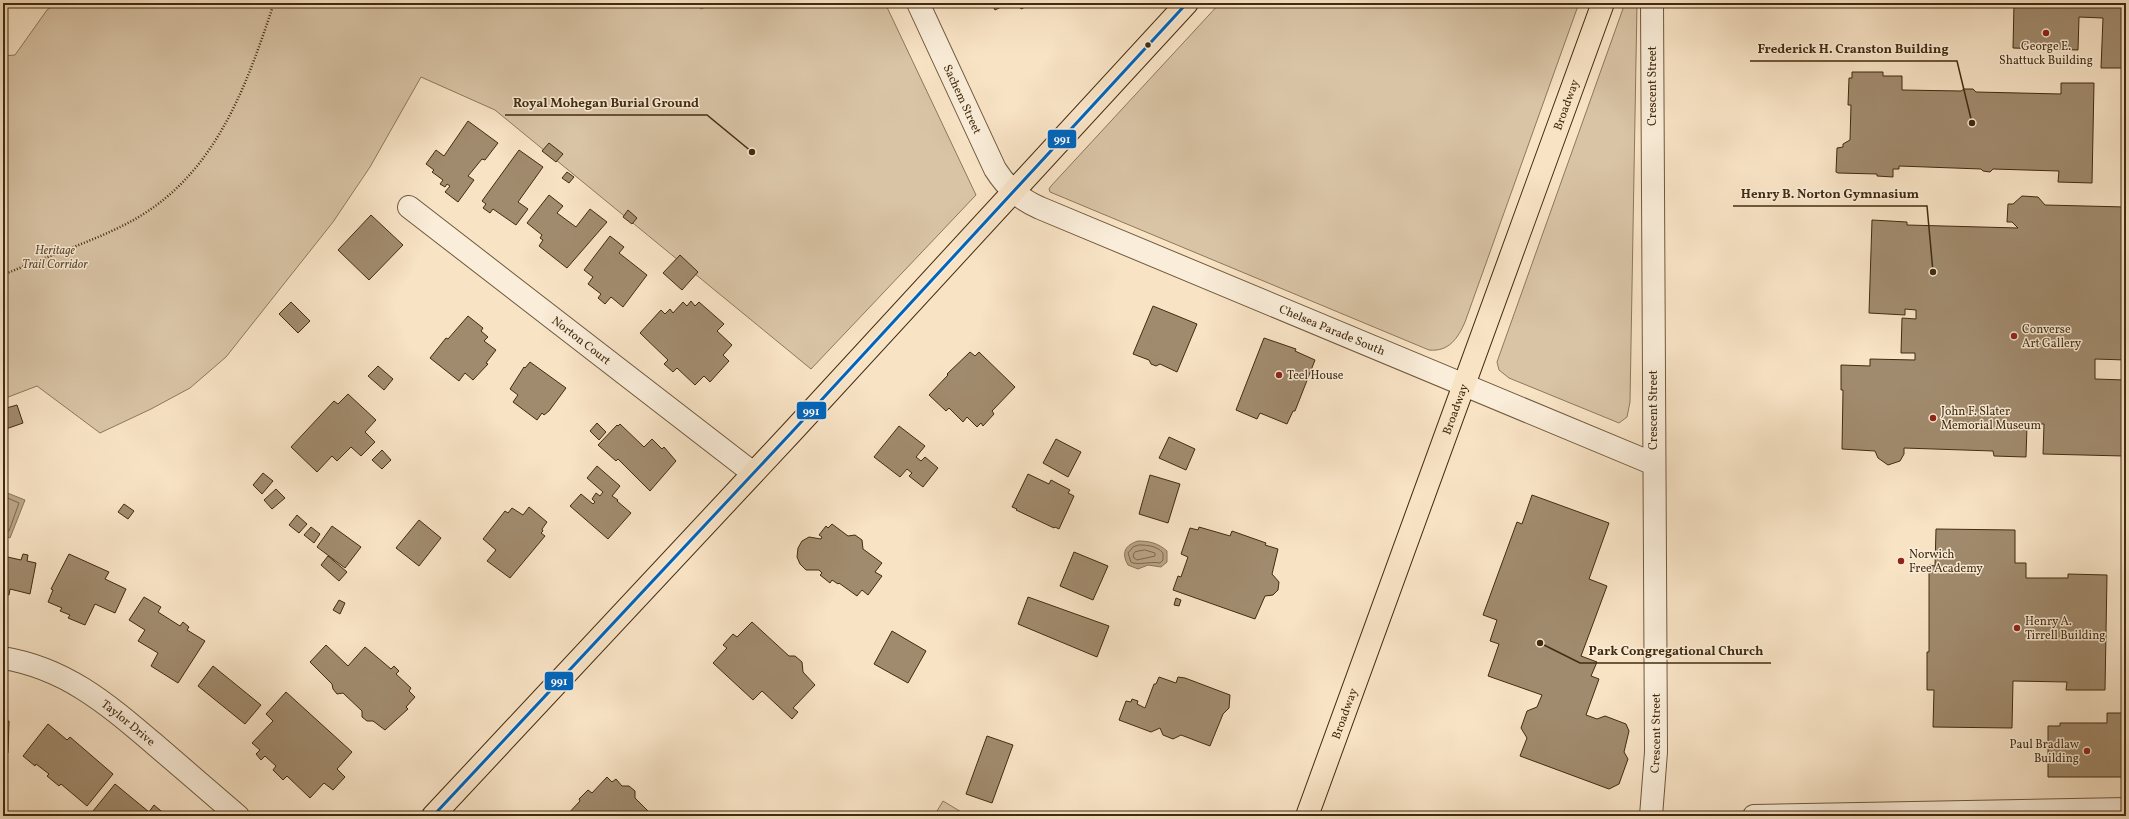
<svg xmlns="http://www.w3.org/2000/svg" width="2129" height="819" font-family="Vollkorn,serif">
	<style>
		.green { fill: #d9c4a6; stroke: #8e785a }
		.water { fill: #baa487; stroke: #8a7457 }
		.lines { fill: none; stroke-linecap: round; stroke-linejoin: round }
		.shore { stroke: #7e684b; stroke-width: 1 }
		.building { fill: #a18b6e; stroke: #422b0f }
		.minor-casing { stroke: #70593c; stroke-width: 24 }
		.major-casing { stroke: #422b0f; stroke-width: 24 }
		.highway-casing { stroke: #422b0f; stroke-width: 24 }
		.path { stroke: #422b0f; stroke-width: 2.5; stroke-dasharray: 1 2; stroke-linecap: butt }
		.minor { stroke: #faedd9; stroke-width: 22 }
		.major { stroke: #f8e3c5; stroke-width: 22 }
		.highway { stroke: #f8e3c5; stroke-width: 22 }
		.bus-1-casing { stroke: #faedd9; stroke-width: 6 }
		.bus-1 { stroke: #0065bd; stroke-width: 3 }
		.poi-dot { fill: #8f2418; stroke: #faedd9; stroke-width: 1.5 }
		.bus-dot { fill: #422b0f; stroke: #faedd9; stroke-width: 1.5 }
		.labels { text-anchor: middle; stroke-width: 3; stroke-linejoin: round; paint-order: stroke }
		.poi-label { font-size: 12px; fill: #422b0f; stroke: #faedd9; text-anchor: start }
		.street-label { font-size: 12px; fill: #422b0f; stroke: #faedd9 }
		.park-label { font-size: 12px; font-style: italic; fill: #604a2d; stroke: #faedd9 }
		.leader { fill: none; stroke: #422b0f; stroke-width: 1.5 }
		.callout-dot { fill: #422b0f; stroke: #faedd9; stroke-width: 1.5 }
		.callout-label { font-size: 13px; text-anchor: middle; font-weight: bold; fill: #422b0f; stroke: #faedd9; stroke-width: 3; stroke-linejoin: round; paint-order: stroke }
		.line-badge { stroke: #faedd9; stroke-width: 1.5 }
		.badge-label { font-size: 11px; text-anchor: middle; font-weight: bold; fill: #fff }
	</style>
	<rect width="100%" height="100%" fill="#f8e3c5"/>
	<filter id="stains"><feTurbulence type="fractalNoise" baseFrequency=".005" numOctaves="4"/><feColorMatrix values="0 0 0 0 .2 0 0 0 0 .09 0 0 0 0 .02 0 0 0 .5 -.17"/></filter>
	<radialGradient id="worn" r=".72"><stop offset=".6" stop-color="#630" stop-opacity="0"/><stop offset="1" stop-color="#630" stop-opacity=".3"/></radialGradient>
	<g class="green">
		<path d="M 58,3 L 695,3 L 701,9 L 714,3 L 885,3 L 976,195 L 811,369 L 495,110 L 421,77 L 370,167 L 333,222 L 226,357 L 190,388 L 151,409 L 100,433 L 37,386 L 3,399 L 3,56 L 15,55 L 47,10 Z"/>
		<path d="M 1220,3 L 1579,3 L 1465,322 C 1458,338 1449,352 1429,350 L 1050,192 L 1049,189 L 1051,186 Z"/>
		<path d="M 1625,3 L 1637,3 L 1630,402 L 1627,417 L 1619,423 L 1509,378 L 1499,370 L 1497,362 Z"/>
		<path d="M 943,801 L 968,816 L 934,816 Z"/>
	</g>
	<g class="water">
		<path d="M 5,492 L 25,500 L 10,538 L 3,535 L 3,497 Z"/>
		<path d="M 1138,541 C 1149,541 1158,543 1167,551 L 1167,562 L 1161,567 L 1148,565 L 1138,569 L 1128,565 C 1121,553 1125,545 1138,541 Z"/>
	</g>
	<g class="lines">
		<g class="shore">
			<path d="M 3,496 L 19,503 L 9,531 L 3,532"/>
			<path d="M 1139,545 C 1148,545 1157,546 1163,553 L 1163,560 L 1160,563 C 1149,561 1138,566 1131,562 L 1128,553 L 1133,547 Z"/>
			<path d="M 1145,550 L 1155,553 L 1155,556 L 1137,560 L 1134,558 L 1133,555 L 1135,552 Z"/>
		</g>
	</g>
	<g class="building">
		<path d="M 991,3 L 1009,3 L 995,10 Z"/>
		<path d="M 1018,3 L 1034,3 L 1021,9 Z"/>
		<path d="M 2014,3 L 2126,3 L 2126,68 L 2101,68 L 2103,18 L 2079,17 L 2078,50 L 2013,48 Z"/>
		<path d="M 1852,72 L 1883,72 L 1883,76 L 1902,76 L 1902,90 L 1961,91 L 1964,89 L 1973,89 L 1976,92 L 2061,94 L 2061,83 L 2094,83 L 2092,183 L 2058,182 L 2059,171 L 1993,169 L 1990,172 L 1983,171 L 1981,169 L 1899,166 L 1899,169 L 1893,169 L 1893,177 L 1877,176 L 1877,174 L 1838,173 L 1836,172 L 1837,148 L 1843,147 L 1843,144 L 1850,140 L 1851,105 L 1848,105 L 1849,78 L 1852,78 Z"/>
		<path d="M 468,121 L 498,143 L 485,160 L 482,159 L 468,176 L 474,180 L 458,202 L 445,192 L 450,186 L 447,184 L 445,187 L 440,184 L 443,180 L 432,172 L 434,170 L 426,164 L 436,150 L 444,156 Z"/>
		<path d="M 549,143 L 563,154 L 556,162 L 542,151 Z"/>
		<path d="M 519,150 L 543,167 L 518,202 L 528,209 L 516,225 L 493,209 L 490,213 L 483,208 L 486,204 L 482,201 Z"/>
		<path d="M 567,172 L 574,177 L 569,183 L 562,178 Z"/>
		<path d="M 549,195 L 563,206 L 557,213 L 576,227 L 590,209 L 607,222 L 567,268 L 539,246 L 543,240 L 540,238 L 542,235 L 527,223 Z"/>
		<path d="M 2022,196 L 2038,197 L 2045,205 L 2126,207 L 2126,360 L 2095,359 L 2095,379 L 2125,380 L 2123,456 L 2043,454 L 2044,424 L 2030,424 L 2030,426 L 2027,426 L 2026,457 L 1994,456 L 1993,451 L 1904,448 L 1904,454 L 1900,461 L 1888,465 L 1878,458 L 1875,451 L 1842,449 L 1843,390 L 1841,390 L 1841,365 L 1870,366 L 1870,359 L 1915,360 L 1915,353 L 1901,353 L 1902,318 L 1916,319 L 1916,310 L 1905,309 L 1905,315 L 1869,313 L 1872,220 L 1907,222 L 1907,225 L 2018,228 L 2012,222 L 2007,222 L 2008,204 L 2013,204 Z"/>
		<path d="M 628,210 L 637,218 L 632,224 L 623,217 Z"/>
		<path d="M 371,215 L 403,245 L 369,280 L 338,250 Z"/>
		<path d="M 610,236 L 624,247 L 619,253 L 647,275 L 623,307 L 611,297 L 605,304 L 598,298 L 601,294 L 588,284 L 593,277 L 584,270 Z"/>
		<path d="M 680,255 L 698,272 L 682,290 L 663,273 Z"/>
		<path d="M 691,301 L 695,306 L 699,302 L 724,324 L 717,331 L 732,345 L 723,355 L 729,361 L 710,382 L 704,376 L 695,385 L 677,368 L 673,372 L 664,364 L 668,360 L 640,333 L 661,310 L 665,314 L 670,309 L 673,313 L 683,302 L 687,306 Z"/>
		<path d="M 291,302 L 310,321 L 298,333 L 279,314 Z"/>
		<path d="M 1153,306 L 1197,324 L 1177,372 L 1160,364 L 1156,366 L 1151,364 L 1149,360 L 1133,354 Z"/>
		<path d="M 468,316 L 483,328 L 481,331 L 488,337 L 484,341 L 496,350 L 486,363 L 488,364 L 473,380 L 465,373 L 459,381 L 430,358 L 446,338 L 448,339 Z"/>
		<path d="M 1264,338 L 1296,349 L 1295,351 L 1315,360 L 1295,411 L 1293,411 L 1287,424 L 1260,413 L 1257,419 L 1236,410 Z"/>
		<path d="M 970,352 L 975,356 L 979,352 L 1015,387 L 992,411 L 994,414 L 983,426 L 981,423 L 977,427 L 967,417 L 963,422 L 949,408 L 946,411 L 929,395 L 948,375 L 947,374 Z"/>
		<path d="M 530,362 L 566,388 L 549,411 L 544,415 L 542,413 L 537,420 L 513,402 L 518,395 L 510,389 L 524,367 L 525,368 Z"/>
		<path d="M 378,366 L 393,379 L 384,390 L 368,376 Z"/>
		<path d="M 348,394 L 376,420 L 365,432 L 375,442 L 361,456 L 351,447 L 337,461 L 332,456 L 317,472 L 291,447 L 334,401 L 338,404 Z"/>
		<path d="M 17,405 L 23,423 L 3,430 L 3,409 Z"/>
		<path d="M 597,423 L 606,432 L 599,440 L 590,431 Z"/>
		<path d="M 620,424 L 644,447 L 652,439 L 662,449 L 664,447 L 676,461 L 650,491 L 618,459 L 616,461 L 598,445 L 617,425 L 618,426 Z"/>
		<path d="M 899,426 L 925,446 L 916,457 L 921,461 L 925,457 L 938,468 L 923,487 L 909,476 L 912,473 L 907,469 L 900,477 L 874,457 Z"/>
		<path d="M 1169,437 L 1195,449 L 1186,470 L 1159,458 Z"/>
		<path d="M 1056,439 L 1081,452 L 1068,477 L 1043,463 Z"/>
		<path d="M 382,450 L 391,460 L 382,469 L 372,460 Z"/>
		<path d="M 597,466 L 620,486 L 612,496 L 618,500 L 617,501 L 631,513 L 608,539 L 570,506 L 581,494 L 593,504 L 595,502 L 592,499 L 596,493 L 600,496 L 603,492 L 587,478 Z"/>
		<path d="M 263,473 L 273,481 L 262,494 L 253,485 Z"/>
		<path d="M 1028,474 L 1049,484 L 1051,480 L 1070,490 L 1068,493 L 1074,496 L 1059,529 L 1055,527 L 1054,528 L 1016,510 L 1017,509 L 1012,507 Z"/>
		<path d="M 1150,475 L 1180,484 L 1168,523 L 1139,514 Z"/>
		<path d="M 276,489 L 285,498 L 272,509 L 264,500 Z"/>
		<path d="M 1532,495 L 1609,523 L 1589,579 L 1607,586 L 1581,656 L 1597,662 L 1591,676 L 1599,679 L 1586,715 L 1597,719 L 1605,716 L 1626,724 L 1629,731 L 1624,752 L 1628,759 L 1619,784 L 1609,789 L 1520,756 L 1527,738 L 1521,728 L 1527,711 L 1537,707 L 1542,695 L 1488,676 L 1499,644 L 1490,641 L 1497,620 L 1483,615 L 1517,522 L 1522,524 Z"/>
		<path d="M 124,504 L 134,511 L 128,519 L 118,512 Z"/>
		<path d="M 529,507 L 547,522 L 542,529 L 543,531 L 541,533 L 545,536 L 510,578 L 487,561 L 496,550 L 483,539 L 505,511 L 508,513 L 512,508 L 523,515 Z"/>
		<path d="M 297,515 L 307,524 L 299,533 L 289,525 Z"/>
		<path d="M 419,520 L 441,538 L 419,566 L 396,548 Z"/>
		<path d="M 832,524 L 848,536 L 855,535 L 862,540 L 863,549 L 882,563 L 875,572 L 882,576 L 868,595 L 862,590 L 857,596 L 839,583 L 838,584 L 832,580 L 830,583 L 820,575 L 822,573 L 819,570 L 806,570 L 800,564 L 797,557 L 798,548 L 802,541 L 809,537 L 821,539 L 822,537 L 819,535 L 826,526 L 828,528 Z"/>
		<path d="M 332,526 L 361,547 L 345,568 L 317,547 Z"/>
		<path d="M 311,527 L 320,534 L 314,543 L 304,535 Z"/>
		<path d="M 1199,527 L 1230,536 L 1232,531 L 1266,543 L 1265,545 L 1278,549 L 1272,574 L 1279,582 L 1278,590 L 1273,595 L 1265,596 L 1255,619 L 1173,590 L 1178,576 L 1181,577 L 1188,557 L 1181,554 L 1190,528 L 1198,530 Z"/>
		<path d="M 1936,529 L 2015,530 L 2015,563 L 2026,563 L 2026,578 L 2068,578 L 2068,574 L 2107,575 L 2105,690 L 2066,690 L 2067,682 L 2013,681 L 2012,728 L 1933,727 L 1934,690 L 1927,690 L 1927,652 L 1929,652 L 1929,565 L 1935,566 Z"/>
		<path d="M 1074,552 L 1108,566 L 1093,600 L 1060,586 Z"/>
		<path d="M 23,554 L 28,555 L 27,561 L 36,563 L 30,594 L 10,589 L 9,595 L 4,594 L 3,600 L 3,556 L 21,560 Z"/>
		<path d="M 69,554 L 109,572 L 105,579 L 126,589 L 115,613 L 95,604 L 85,625 L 68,618 L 70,615 L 60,611 L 62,608 L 48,602 L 53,590 L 51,589 Z"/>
		<path d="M 328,556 L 347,572 L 339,581 L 321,565 Z"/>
		<path d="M 144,597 L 161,607 L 158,612 L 180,626 L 183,622 L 189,627 L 187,630 L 205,641 L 178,683 L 151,666 L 158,653 L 138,641 L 145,630 L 129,620 Z"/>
		<path d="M 1028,597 L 1109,626 L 1097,657 L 1018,624 Z"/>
		<path d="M 1176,598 L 1181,600 L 1179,606 L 1174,605 Z"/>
		<path d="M 339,600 L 345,603 L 340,614 L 333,610 Z"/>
		<path d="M 752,622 L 789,656 L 795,656 L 802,662 L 803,672 L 815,685 L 793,708 L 798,712 L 792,719 L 762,691 L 753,700 L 713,663 L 727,648 L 723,645 L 733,634 L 737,637 Z"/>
		<path d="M 892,631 L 926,651 L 908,683 L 874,664 Z"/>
		<path d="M 326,645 L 348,666 L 365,647 L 391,669 L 394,666 L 399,671 L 396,674 L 411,688 L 409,691 L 415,697 L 406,707 L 408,709 L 385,730 L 373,721 L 367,721 L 362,717 L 362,711 L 343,693 L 337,694 L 333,689 L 332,684 L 310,662 Z"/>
		<path d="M 213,666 L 261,705 L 245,724 L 198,686 Z"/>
		<path d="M 1159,677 L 1176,683 L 1178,677 L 1185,678 L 1230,695 L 1229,708 L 1223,714 L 1210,746 L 1181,735 L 1173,739 L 1163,735 L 1160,728 L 1151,732 L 1119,720 L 1126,701 L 1131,702 L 1132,699 L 1138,701 L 1137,704 L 1145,708 L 1154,684 L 1156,684 Z"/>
		<path d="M 286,692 L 352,752 L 337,769 L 345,777 L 333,790 L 324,783 L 310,798 L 287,776 L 283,780 L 273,770 L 276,766 L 265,756 L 261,760 L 256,754 L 260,750 L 252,743 L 273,721 L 266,714 Z"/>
		<path d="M 2107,713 L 2126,713 L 2126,777 L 2048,777 L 2048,726 L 2060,726 L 2060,723 L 2107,723 Z"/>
		<path d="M 3,721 L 9,721 L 8,753 L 3,753 Z"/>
		<path d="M 48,724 L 67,740 L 70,737 L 113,774 L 87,806 L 61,784 L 59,786 L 47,776 L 49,774 L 36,764 L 35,766 L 23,756 Z"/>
		<path d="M 987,736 L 1013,745 L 992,803 L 966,794 Z"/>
		<path d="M 607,777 L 612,782 L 616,779 L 622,786 L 629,786 L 635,791 L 635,798 L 653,816 L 566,816 L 580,801 L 579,799 L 588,790 L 592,793 Z"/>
		<path d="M 115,784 L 149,812 L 154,805 L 167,816 L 89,816 Z"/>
	</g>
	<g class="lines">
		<g class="minor-casing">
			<g id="minor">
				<path id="s1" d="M 918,3 L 995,169 C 1007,188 1020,199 1040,208 L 1654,464"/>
				<path id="s2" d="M 409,207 L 753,473"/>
				<path id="s3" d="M 3,658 C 65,668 106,703 152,742 C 181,767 209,791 238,816"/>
				<path id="s4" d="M 1651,816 L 1656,752 L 1652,3"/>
				<path d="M 1754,816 L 2126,809"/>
			</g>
		</g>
		<g class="major-casing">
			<g id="major">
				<path id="s5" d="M 1307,816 L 1603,3"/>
			</g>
		</g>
		<g class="highway-casing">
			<path id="highway" d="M 433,816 L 791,433 L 1187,3"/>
		</g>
		<path class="path" d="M 3,275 C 44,257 87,244 126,224 C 214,179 245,90 274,3"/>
		<use href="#minor" class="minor"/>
		<use href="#major" class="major"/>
		<use href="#highway" class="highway"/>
		<g class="bus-1-casing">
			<path id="bus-1" d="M 433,816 L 791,433 L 1187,3"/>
		</g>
		<use href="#bus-1" class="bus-1"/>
	</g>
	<g class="poi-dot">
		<circle cx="2046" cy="33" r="4"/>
		<circle cx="2014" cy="336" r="4"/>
		<circle cx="1279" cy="375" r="4"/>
		<circle cx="1933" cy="418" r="4"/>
		<circle cx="1901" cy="561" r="4"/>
		<circle cx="2017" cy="628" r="4"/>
		<circle cx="2087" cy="751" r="4"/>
	</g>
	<circle class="bus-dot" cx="1148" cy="45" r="3.5"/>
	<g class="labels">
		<g class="poi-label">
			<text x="2046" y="50" text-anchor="middle">George E.<tspan x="2046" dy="14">Shattuck Building</tspan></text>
			<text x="2022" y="333">Converse<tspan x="2022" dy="14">Art Gallery</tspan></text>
			<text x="1287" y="379">Teel House</text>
			<text x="1941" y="415">John F. Slater<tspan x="1941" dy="14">Memorial Museum</tspan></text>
			<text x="1909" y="558">Norwich<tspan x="1909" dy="14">Free Academy</tspan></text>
			<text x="2025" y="625">Henry A.<tspan x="2025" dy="14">Tirrell Building</tspan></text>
			<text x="2079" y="748" text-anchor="end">Paul Bradlaw<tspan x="2079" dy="14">Building</tspan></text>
		</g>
		<g class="street-label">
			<text transform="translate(1652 86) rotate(-90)" y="4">Crescent Street</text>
			<text dy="4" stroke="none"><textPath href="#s1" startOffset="106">Sachem Street</textPath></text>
			<text dy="4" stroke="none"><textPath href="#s5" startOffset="757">Broadway</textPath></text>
			<text dy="4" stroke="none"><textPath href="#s1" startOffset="560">Chelsea Parade South</textPath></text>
			<text dy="4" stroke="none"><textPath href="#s2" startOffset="218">Norton Court</textPath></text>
			<text dy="4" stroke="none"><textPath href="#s5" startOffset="433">Broadway</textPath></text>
			<text transform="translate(1653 410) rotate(-90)" y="4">Crescent Street</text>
			<text dy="4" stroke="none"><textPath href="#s5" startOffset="109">Broadway</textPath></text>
			<text dy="4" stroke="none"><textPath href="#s3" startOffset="143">Taylor Drive</textPath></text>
			<text dy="4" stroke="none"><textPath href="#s4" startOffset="83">Crescent Street</textPath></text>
		</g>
		<g class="park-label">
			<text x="55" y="254">Heritage<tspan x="55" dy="14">Trail Corridor</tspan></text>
		</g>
	</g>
	<path class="leader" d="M1972 123L1957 61H1750M752 152L707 115H505M1933 272L1927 206H1733M1540 643L1580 663H1771"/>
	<g class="callout-dot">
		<circle cx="1972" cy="123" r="4"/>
		<circle cx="752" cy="152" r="4"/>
		<circle cx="1933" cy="272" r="4"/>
		<circle cx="1540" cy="643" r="4"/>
	</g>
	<g class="callout-label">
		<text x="1853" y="53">Frederick H. Cranston Building</text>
		<text x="606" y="107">Royal Mohegan Burial Ground</text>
		<text x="1830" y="198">Henry B. Norton Gymnasium</text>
		<text x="1676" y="655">Park Congregational Church</text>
	</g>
	<g class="line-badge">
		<rect x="1047" y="129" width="30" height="20" rx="4" fill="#0065bd"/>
		<rect x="796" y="401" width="31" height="19" rx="4" fill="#0065bd"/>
		<rect x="544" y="671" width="30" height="20" rx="4" fill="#0065bd"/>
	</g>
	<g class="badge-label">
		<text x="1062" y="143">991</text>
		<text x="811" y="415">991</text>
		<text x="559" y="685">991</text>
	</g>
	<rect width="2129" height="819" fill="none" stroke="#f8e3c5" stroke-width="16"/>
	<rect x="4" y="4" width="2121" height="811" fill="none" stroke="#422b0f" stroke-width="2"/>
	<rect x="8" y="8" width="2113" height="803" fill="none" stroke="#422b0f"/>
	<rect width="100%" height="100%" filter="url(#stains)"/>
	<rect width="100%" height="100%" fill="url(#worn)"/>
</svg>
